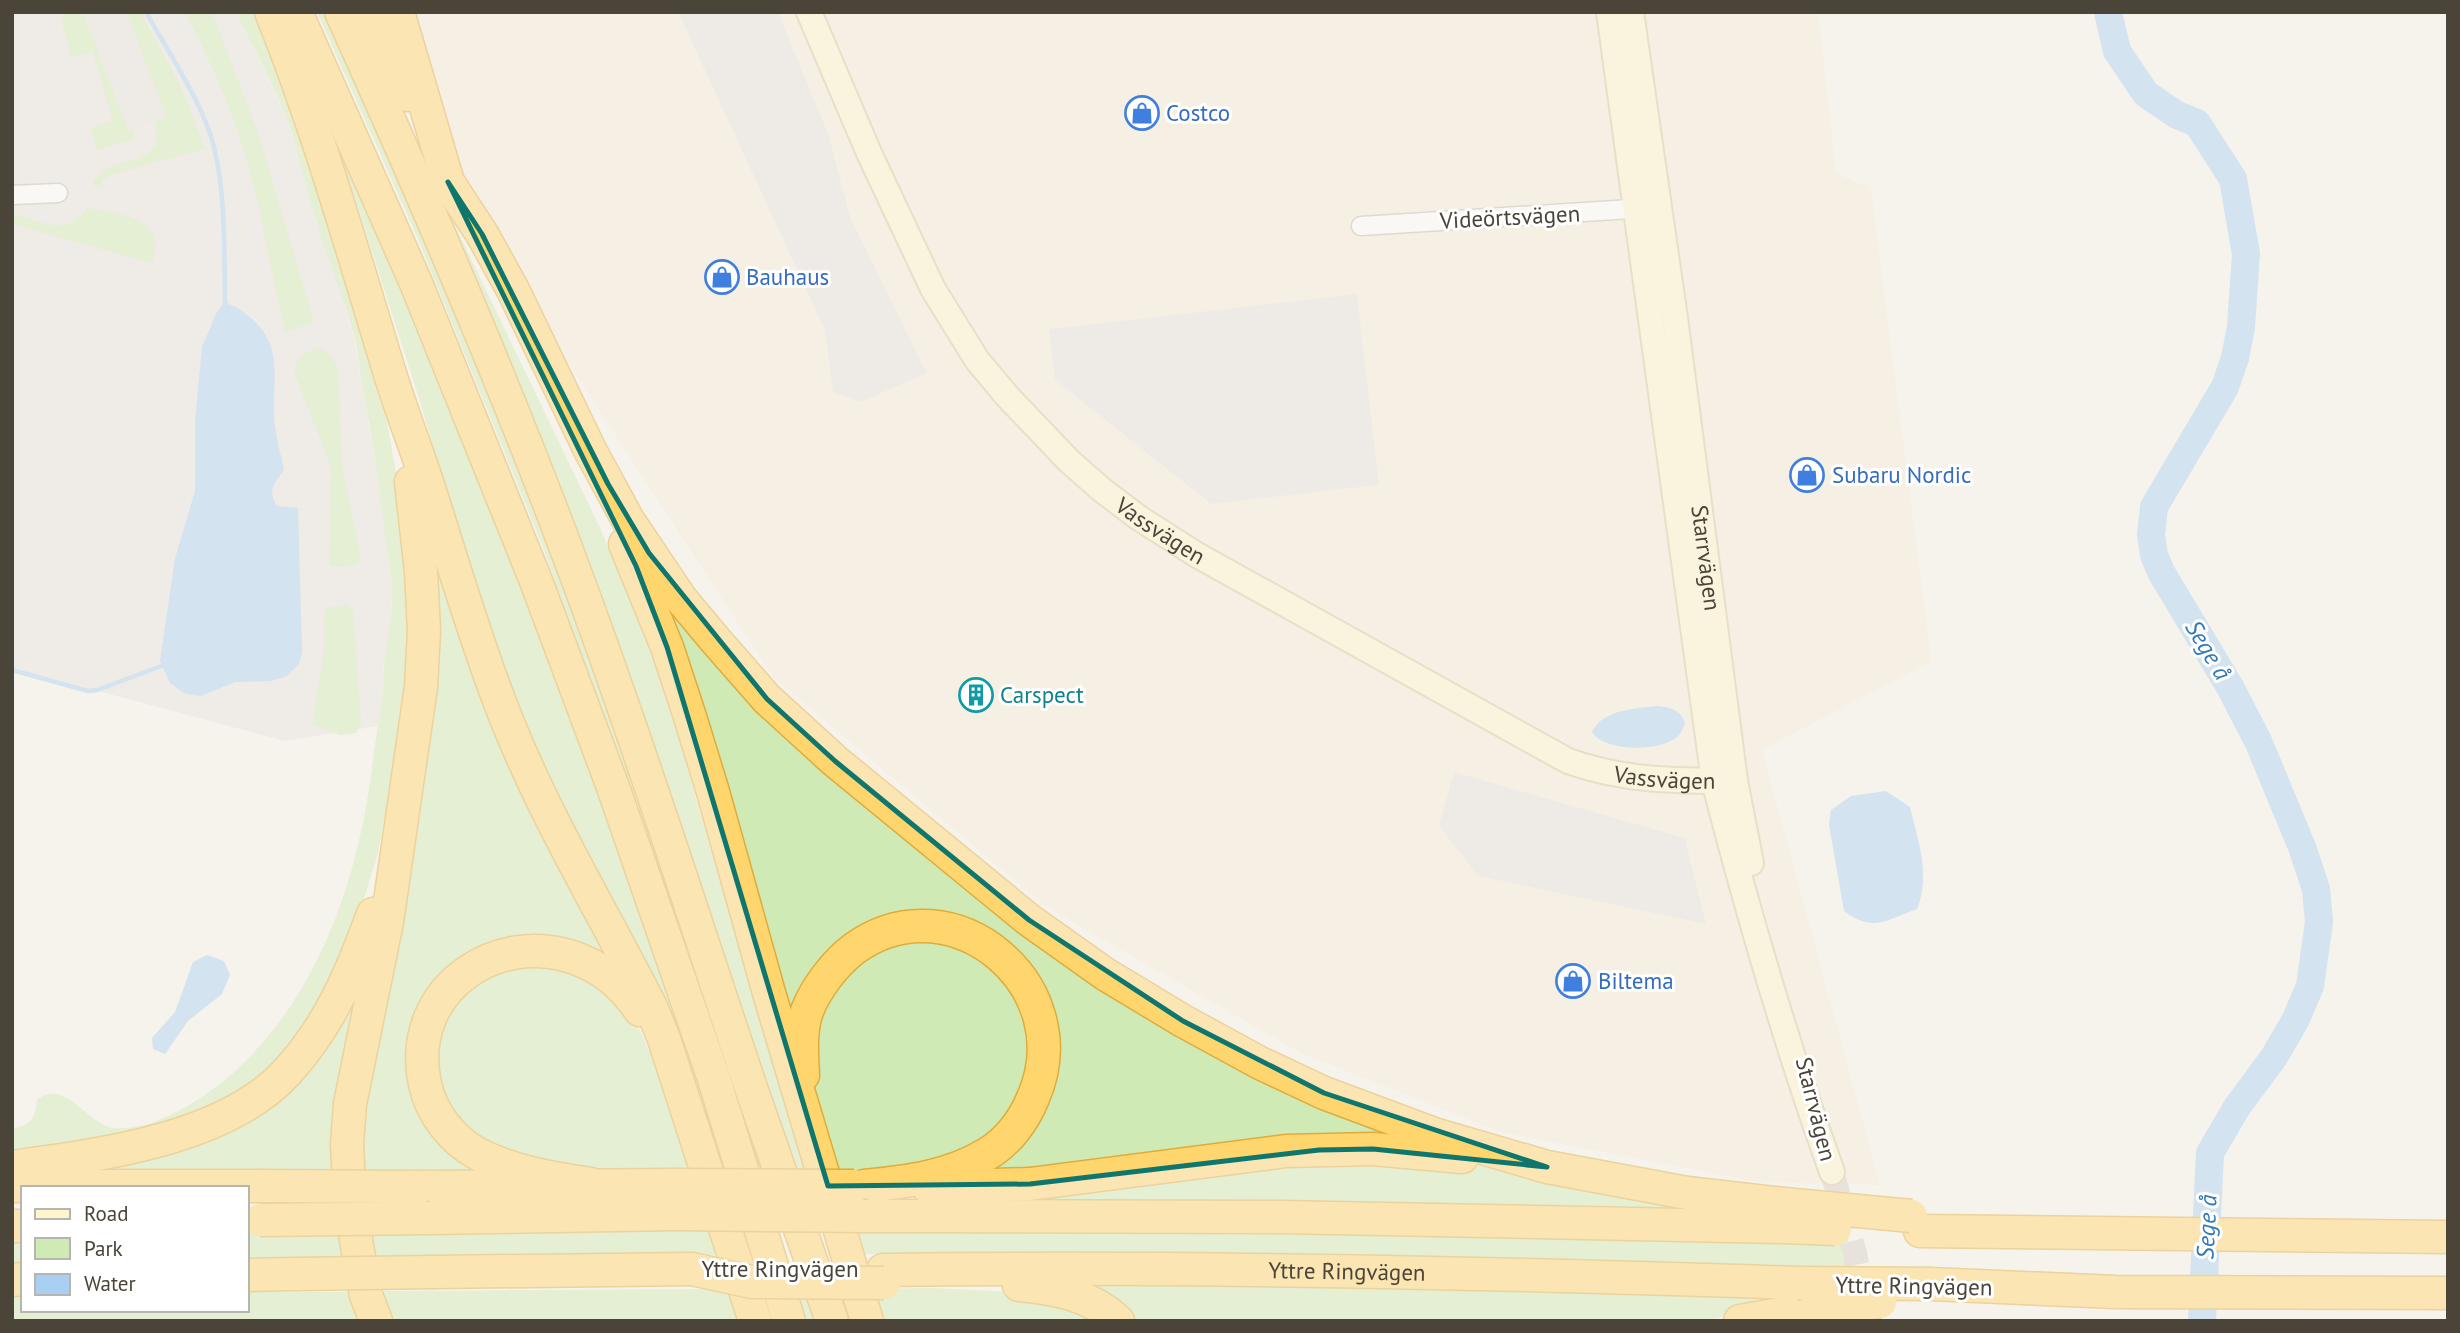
<svg xmlns="http://www.w3.org/2000/svg" width="2460" height="1333" font-family="'PT Sans',sans-serif">
	<style>
		.commercial { fill: #f7ebd8 }
		.industrial { fill: #e6e2dd }
		.green { fill: #cfeab5 }
		.parking { fill: #e5e3e0 }
		.water { fill: #a9d0f2 }
		.lines { fill: none; stroke-linecap: round; stroke-linejoin: round }
		.stream { stroke: #a9d0f2; stroke-width: 4.5 }
		.river { stroke: #a9d0f2; stroke-width: 28 }
		.secondary-tunnel { stroke: #d4d0c8; stroke-width: 24; stroke-dasharray: 24 12; stroke-linecap: butt }
		.street-casing { stroke: #c2bcae; stroke-width: 21 }
		.secondary-casing { stroke: #d6c99b; stroke-width: 28 }
		.highway-casing { stroke: #dfac3c; stroke-width: 35 }
		.street { stroke: #fff; stroke-width: 18 }
		.secondary { stroke: #fff5cd; stroke-width: 24 }
		.highway { stroke: #ffd66e; stroke-width: 32 }
		.highway-bridge-casing { stroke: #dfac3c; stroke-width: 35; stroke-linecap: butt }
		.highway-bridge { stroke: #ffd66e; stroke-width: 32 }
		.marked { fill: none; stroke: #0f766e; stroke-width: 5; stroke-linejoin: round }
		.labels { text-anchor: middle; stroke-width: 6; stroke-linejoin: round; paint-order: stroke }
		.shop-label { font-size: 23px; fill: #366cbe; stroke: #fff; text-anchor: start }
		.street-label { font-size: 23px; fill: #4b4539; stroke: #fff }
		.culture-label { font-size: 23px; fill: #0d838f; stroke: #fff; text-anchor: start }
		.water-label { font-size: 24px; font-style: italic; fill: #2f78b9; stroke: #fff }
	</style>
	<rect width="100%" height="100%" fill="#f6f3ec"/>
	<path class="commercial" d="M 387,12 L 1818,12 L 1836,173 L 1871,189 L 1931,661 L 1762,750 L 1880,1185 L 1758,1182 L 1501,1132 L 1301,1053 L 1045,906 L 774,678 L 482,231 Z"/>
	<path class="industrial" d="M 12,12 L 236,12 L 286,116 L 301,162 L 316,222 L 334,268 L 354,339 L 381,498 L 392,592 L 390,632 L 383,667 L 383,688 L 378,726 L 285,741 L 12,668 Z"/>
	<g class="green">
		<path d="M 65,12 L 83,12 L 129,131 L 135,129 L 133,139 L 97,150 L 91,128 L 113,121 L 93,52 L 71,57 L 61,18 L 66,16 Z"/>
		<path d="M 126,12 L 140,12 L 181,87 L 205,149 L 109,175 L 102,181 L 102,187 L 94,186 L 93,182 C 108,152 168,173 155,121 L 163,118 L 165,112 Z"/>
		<path d="M 185,12 L 212,12 L 258,133 L 314,322 L 286,332 C 271,277 264,220 248,165 C 233,111 211,61 185,12 Z"/>
		<path d="M 236,12 L 259,12 L 288,87 L 382,394 L 400,495 L 408,560 L 409,631 L 404,694 L 394,766 L 378,853 L 349,947 L 284,1062 L 199,1119 L 12,1159 L 12,1129 C 33,1123 34,1121 37,1100 C 65,1077 88,1125 113,1128 C 154,1132 203,1099 233,1073 C 323,992 361,869 374,752 C 377,732 380,712 383,691 C 384,683 383,673 384,664 C 387,640 393,616 392,591 C 391,573 388,555 385,537 C 380,490 373,443 364,396 C 360,376 359,356 354,336 C 344,297 327,259 316,220 C 305,186 299,150 286,116 C 271,81 253,47 236,12 Z"/>
		<path d="M 317,12 L 335,12 L 517,437 L 775,1173 L 755,1173 L 614,745 L 542,545 L 418,239 Z"/>
		<path d="M 324,111 L 404,274 L 542,623 L 729,1172 L 719,1173 L 534,756 L 467,563 L 419,398 L 355,198 Z"/>
		<path d="M 415,142 L 601,530 L 650,651 L 681,747 L 805,1175 L 794,1175 Z"/>
		<path d="M 87,208 C 107,212 144,214 154,235 C 158,243 154,254 152,263 L 12,224 L 12,214 C 43,222 66,238 87,208 Z"/>
		<path d="M 319,348 C 331,354 335,360 338,373 L 342,464 L 361,559 L 357,564 L 340,567 L 329,566 L 331,467 L 295,374 C 296,354 303,355 319,348 Z"/>
		<path d="M 429,531 L 620,975 L 506,944 L 412,1025 L 407,1059 L 410,1087 L 496,1171 L 363,1176 L 363,1116 L 420,818 L 434,715 L 436,681 Z"/>
		<path d="M 639,553 L 981,892 L 1438,1144 L 984,1179 L 1051,1073 L 1004,948 L 863,934 L 795,1054 Z"/>
		<path d="M 345,605 L 353,611 L 361,723 L 356,733 L 340,735 L 313,724 L 325,642 L 324,616 L 327,608 Z"/>
		<path d="M 937,937 L 1007,974 L 1037,1050 L 1008,1123 L 943,1165 L 839,1174 L 815,1094 L 810,1057 L 827,990 L 880,945 Z"/>
		<path d="M 362,962 L 339,1080 L 336,1180 L 12,1180 L 229,1120 Z"/>
		<path d="M 518,962 L 585,973 L 634,1018 L 662,1078 L 695,1172 L 624,1173 L 546,1167 L 462,1131 L 430,1065 L 456,992 Z"/>
		<path d="M 1285,1159 L 1442,1162 L 1488,1166 L 1748,1210 L 1364,1203 L 1037,1201 L 1035,1190 Z"/>
		<path d="M 712,1227 L 721,1255 L 375,1257 L 370,1230 Z"/>
		<path d="M 853,1227 L 1848,1239 L 1855,1268 L 860,1254 Z"/>
		<path d="M 344,1230 L 348,1258 L 247,1261 L 247,1232 Z"/>
		<rect x="12" y="1239" width="11" height="30"/>
		<path d="M 1075,1283 L 1823,1295 L 1704,1321 L 1131,1321 Z"/>
		<path d="M 792,1288 L 811,1288 L 821,1321 L 802,1321 Z"/>
		<path d="M 932,1288 L 1035,1293 L 1103,1321 L 880,1321 L 870,1289 Z"/>
		<path d="M 730,1289 L 740,1321 L 392,1321 L 381,1291 Z"/>
		<path d="M 247,1292 L 356,1292 L 365,1321 L 12,1321 L 12,1295 L 23,1294 L 23,1310 L 247,1310 Z"/>
	</g>
	<g class="parking">
		<path d="M 83,12 L 126,12 L 166,117 L 129,131 Z"/>
		<path d="M 678,12 L 778,12 L 829,136 L 850,217 L 927,373 L 861,402 L 833,392 L 825,330 Z"/>
		<path d="M 1357,294 L 1379,485 L 1211,504 L 1055,380 L 1049,329 Z"/>
		<path d="M 1454,772 L 1685,838 L 1706,924 L 1478,876 L 1439,826 Z"/>
	</g>
	<g class="water">
		<path d="M 223,303 C 233,304 240,309 247,315 C 289,347 269,385 275,427 C 277,442 281,456 284,470 C 274,483 267,491 277,506 L 298,508 L 302,652 L 299,664 L 287,676 L 271,681 L 235,682 L 201,696 L 184,693 L 170,683 L 160,661 L 175,559 L 195,491 L 195,422 L 202,347 L 216,314 Z"/>
		<path d="M 1657,706 C 1671,707 1680,710 1685,723 C 1683,728 1681,734 1677,737 C 1660,752 1604,752 1592,732 C 1603,709 1635,709 1657,706 Z"/>
		<path d="M 1886,791 L 1910,807 C 1918,841 1931,875 1917,909 C 1886,920 1873,933 1844,911 L 1829,825 L 1831,810 L 1851,796 Z"/>
		<path d="M 207,955 L 224,961 L 230,975 L 222,994 L 188,1021 L 165,1054 L 153,1049 L 152,1038 L 175,1012 L 193,962 Z"/>
	</g>
	<g class="lines">
		<g class="stream">
			<path d="M 146,12 C 168,52 203,103 214,147 C 226,197 224,250 225,302 L 228,309"/>
			<path d="M 12,670 L 88,691 L 97,690 L 167,664"/>
		</g>
		<path class="river" d="M 2108,12 L 2117,51 L 2146,94 L 2177,115 L 2197,123 L 2233,179 L 2246,254 L 2241,327 L 2235,358 L 2225,387 L 2154,507 L 2151,535 L 2154,555 L 2161,572 L 2230,687 L 2258,741 L 2302,847 L 2316,889 L 2319,922 L 2310,986 L 2295,1021 L 2274,1057 L 2237,1107 L 2210,1153 L 2202,1321"/>
		<path class="secondary-tunnel" d="M 1832,1172 L 1855,1253 L 1867,1321"/>
		<g class="street-casing">
			<g id="street">
				<path d="M 12,195 L 58,193"/>
				<path d="M 1361,226 L 1647,208"/>
			</g>
		</g>
		<g class="secondary-casing">
			<g id="secondary">
				<path id="s1" d="M 809,12 L 869,153 L 933,289 L 977,360 L 1007,396 L 1069,461 L 1102,490 L 1139,518 L 1197,555 L 1568,761 C 1624,781 1676,781 1735,781"/>
				<path d="M 1609,12 L 1714,781 C 1748,913 1786,1044 1832,1172"/>
				<path id="s2" d="M 1631,12 L 1675,318 L 1735,781 L 1751,863"/>
			</g>
		</g>
		<g class="highway-casing">
			<g id="highway">
				<path d="M 271,12 C 317,126 351,246 387,364 C 399,405 415,445 428,485 C 451,557 472,629 499,700 C 539,807 599,905 651,1007 L 664,1039 L 755,1321"/>
				<path d="M 296,12 L 416,283 L 536,581 L 613,787 L 713,1076 L 789,1321"/>
				<path d="M 341,12 C 426,200 508,390 579,583 C 640,748 693,915 749,1082 C 776,1162 805,1241 832,1321"/>
				<path d="M 367,12 L 407,95"/>
				<path d="M 398,12 L 448,182 L 482,234 L 513,290 L 590,450 L 628,520 L 681,599 L 717,642 L 767,699 L 835,761 L 1029,920 L 1105,974 L 1183,1021 L 1260,1063 L 1324,1093 L 1434,1134 L 1547,1167 L 1687,1193 L 1774,1203"/>
				<path d="M 625,544 L 667,647 L 690,717 L 713,792 L 769,993 L 867,1321"/>
				<path d="M 803,1075 C 802,1054 800,1031 807,1011 C 816,988 835,963 855,948 C 953,878 1082,987 1033,1098 C 1024,1120 1008,1142 987,1154 C 949,1177 907,1182 864,1186"/>
				<path d="M 12,1167 C 99,1155 224,1140 286,1073 C 329,1027 352,972 373,914"/>
				<path d="M 591,1184 C 552,1178 513,1172 478,1154 C 452,1140 431,1113 425,1084 C 404,987 505,922 589,964 C 610,974 627,991 640,1010"/>
				<path d="M 12,1186 L 260,1186"/>
				<path d="M 419,1187 L 674,1185"/>
				<path d="M 928,1187 L 1030,1184 L 1286,1151 L 1373,1149 L 1462,1157"/>
				<path d="M 868,1216 L 1281,1217 L 1786,1227"/>
				<path d="M 430,1218 L 676,1214"/>
				<path d="M 12,1226 L 23,1226"/>
				<path d="M 1920,1231 L 2448,1237"/>
				<path id="s3" d="M 883,1270 C 1188,1266 1493,1273 1797,1283"/>
				<path d="M 434,1272 L 692,1269"/>
				<path d="M 247,1275 L 295,1274"/>
				<path d="M 12,1280 L 23,1279"/>
				<path d="M 1931,1284 L 2116,1292 L 2448,1293"/>
				<path d="M 1019,1285 C 1055,1288 1091,1295 1118,1321"/>
				<path d="M 376,1321 L 366,1295 L 357,1246 L 350,1201 L 347,1145 L 350,1104 L 387,922 L 421,687 L 424,631 L 421,571 L 411,482"/>
				<path d="M 1740,1321 L 1815,1308"/>
			</g>
		</g>
		<use href="#street" class="street"/>
		<use href="#secondary" class="secondary"/>
		<use href="#highway" class="highway"/>
		<g class="highway-bridge-casing">
			<g id="highway-bridge">
				<path d="M 674,1185 L 854,1186"/>
				<path d="M 260,1186 L 419,1187"/>
				<path d="M 1774,1203 L 1911,1216"/>
				<path d="M 676,1214 L 868,1216"/>
				<path d="M 260,1220 L 430,1218"/>
				<path d="M 1786,1227 L 1835,1229"/>
				<path d="M 692,1269 L 752,1282 L 884,1283"/>
				<path d="M 295,1274 L 434,1272"/>
				<path d="M 1797,1283 L 1931,1284"/>
				<path d="M 1815,1308 L 1880,1302"/>
			</g>
		</g>
		<use href="#highway-bridge" class="highway-bridge"/>
	</g>
	<path d="M0 0H2460V1333H0ZM 448,182 L 482,234 L 608,484 L 649,553 L 767,699 L 835,761 L 1029,920 L 1183,1021 L 1324,1093 L 1547,1167 L 1373,1149 L 1319,1150 L 1030,1184 L 828,1186 L 667,647 L 636,566 Z" fill="#f6f3ec" fill-opacity=".55" fill-rule="evenodd"/>
	<path class="marked" d="M 448,182 L 482,234 L 608,484 L 649,553 L 767,699 L 835,761 L 1029,920 L 1183,1021 L 1324,1093 L 1547,1167 L 1373,1149 L 1319,1150 L 1030,1184 L 828,1186 L 667,647 L 636,566 Z"/>
	<defs>
		<g id="shop-ring" transform="scale(1.75)"><circle r="9.5" fill="#fff" stroke="#3f7fe0" stroke-width="1.5"/><path d="M-5-2.5h2.3a2.7 3.5 0 0 1 5.4 0H5L5.5 6h-11ZM-1.5-2.5h3a1.5 2.3 0 0 0-3 0Z" fill="#3f7fe0"/></g>
		<g id="building-ring" transform="scale(1.75)"><circle r="9.5" fill="#fff" stroke="#0f9aa8" stroke-width="1.5"/><path d="M-4-6H4V6H1V3H-1V6H-4ZM-2.5-4.3h1.7v1.8h-1.7ZM.8-4.3h1.7v1.8H.8ZM-2.5-1h1.7V.8h-1.7ZM.8-1h1.7V.8H.8Z" fill="#0f9aa8"/></g>
	</defs>
	<g fill-rule="evenodd">
		<use href="#shop-ring" x="1142" y="113"/>
		<use href="#shop-ring" x="722" y="277"/>
		<use href="#shop-ring" x="1807" y="475"/>
		<use href="#building-ring" x="976" y="695"/>
		<use href="#shop-ring" x="1573" y="981"/>
	</g>
	<g class="labels">
		<g class="shop-label">
			<text x="1166" y="121">Costco</text>
			<text x="746" y="285">Bauhaus</text>
			<text x="1832" y="483">Subaru Nordic</text>
			<text x="1598" y="989">Biltema</text>
		</g>
		<g class="street-label">
			<text transform="translate(1510 217) rotate(-3)" y="8">Videörtsvägen</text>
			<text dy="8" stroke="none"><textPath href="#s1" startOffset="639">Vassvägen</textPath></text>
			<text dy="8" stroke="none"><textPath href="#s2" startOffset="551">Starrvägen</textPath></text>
			<text dy="8" stroke="none"><textPath href="#s1" startOffset="1206">Vassvägen</textPath></text>
			<text transform="translate(1816 1109) rotate(76)" y="8">Starrvägen</text>
			<text x="780" y="1277">Yttre Ringvägen</text>
			<text dy="8" stroke="none"><textPath href="#s3" startOffset="464">Yttre Ringvägen</textPath></text>
			<text transform="translate(1914 1286) rotate(1)" y="8">Yttre Ringvägen</text>
		</g>
		<g class="culture-label">
			<text x="1000" y="703">Carspect</text>
		</g>
		<g class="water-label">
			<text transform="translate(2208 650) rotate(59)" y="8">Sege å</text>
			<text transform="translate(2207 1227) rotate(-87)" y="8">Sege å</text>
		</g>
	</g>
	<rect width="2460" height="1333" fill="none" stroke="#4b4539" stroke-width="28"/>
	<rect x="21" y="1186" width="228" height="126" fill="#ffffff" stroke="#b7b5b0" stroke-width="2"/>
	<rect x="35" y="1209" width="35" height="10" fill="#fff5cd" stroke="#b7b5b0" stroke-width="2"/>
	<text x="84" y="1221" font-size="21" fill="#4b4539">Road</text>
	<rect x="35" y="1238" width="35" height="21" fill="#cfeab5" stroke="#b7b5b0" stroke-width="2"/>
	<text x="84" y="1256" font-size="21" fill="#4b4539">Park</text>
	<rect x="35" y="1274" width="35" height="21" fill="#a9d0f2" stroke="#b7b5b0" stroke-width="2"/>
	<text x="84" y="1291" font-size="21" fill="#4b4539">Water</text>
</svg>
